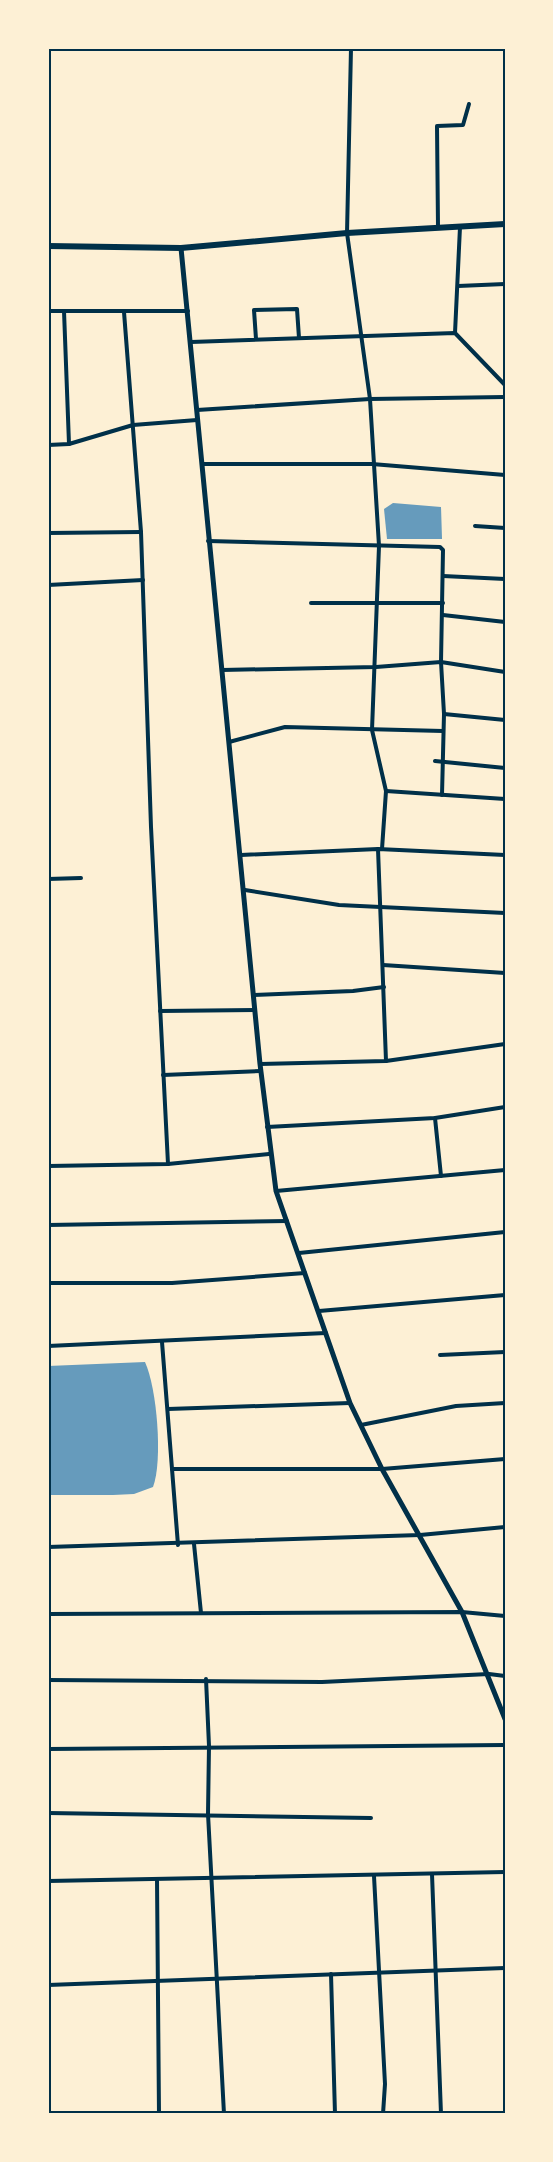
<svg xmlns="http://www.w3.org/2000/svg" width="553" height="2162" font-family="Ubuntu,sans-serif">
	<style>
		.water { fill: #669bbc }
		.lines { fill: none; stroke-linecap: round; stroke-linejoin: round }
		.minor { stroke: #003049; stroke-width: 4 }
		.tertiary { stroke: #003049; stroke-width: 5 }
		.secondary { stroke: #003049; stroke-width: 6 }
		.neatline { fill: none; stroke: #003049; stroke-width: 2 }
	</style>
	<rect width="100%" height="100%" fill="#fdf0d5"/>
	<g class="water">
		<path d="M 393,503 L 441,507 L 442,539 L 387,539 L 384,509 Z"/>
		<path d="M 145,1362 C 157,1388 163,1461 153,1487 L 134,1494 L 113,1495 L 48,1495 L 48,1366 Z"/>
	</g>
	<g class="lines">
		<g class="minor">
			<path d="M 351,48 L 347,233 L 370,399 L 379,546 L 372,730 L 386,791 L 382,849"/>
			<path d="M 438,227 L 437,126 L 463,125 L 469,104"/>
			<path d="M 458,286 L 505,284"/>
			<path d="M 48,311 L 188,311"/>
			<path d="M 64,311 L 69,444"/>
			<path d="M 124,312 L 141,532 L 151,827 L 168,1164"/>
			<path d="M 455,333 L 460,227"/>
			<path d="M 256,339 L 254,310 L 297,309 L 299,338"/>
			<path d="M 191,342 L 455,333 L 505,385"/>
			<path d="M 197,410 L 370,399 L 505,397"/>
			<path d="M 48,445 L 69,444 L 133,425 L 197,420"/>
			<path d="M 202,464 L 372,464 L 505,475"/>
			<path d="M 475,526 L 505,528"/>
			<path d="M 48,533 L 141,532"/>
			<path d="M 208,541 L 440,547 L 443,550 L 441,662 L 444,714"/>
			<path d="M 443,576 L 505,579"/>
			<path d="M 48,585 L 143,580"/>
			<path d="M 311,603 L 443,603"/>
			<path d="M 443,615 L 505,622"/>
			<path d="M 222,670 L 376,667 L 441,662 L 505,672"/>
			<path d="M 229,742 L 285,727 L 443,731"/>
			<path d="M 435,761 L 505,768"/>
			<path d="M 386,791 L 505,799"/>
			<path d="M 442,795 L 444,714 L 505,720"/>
			<path d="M 378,849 L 386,1061"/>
			<path d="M 241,855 L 378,849 L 505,855"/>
			<path d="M 48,879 L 81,878"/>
			<path d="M 245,890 L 339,905 L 505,913"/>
			<path d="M 383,965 L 505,973"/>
			<path d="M 253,995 L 353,991 L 384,987"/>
			<path d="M 160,1011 L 255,1010"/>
			<path d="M 260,1064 L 386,1061 L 505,1044"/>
			<path d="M 163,1075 L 260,1071"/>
			<path d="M 435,1118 L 441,1176"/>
			<path d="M 267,1127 L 435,1118 L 505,1107"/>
			<path d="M 48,1166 L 168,1164 L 269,1154"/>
			<path d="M 276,1191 L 505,1170"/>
			<path d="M 48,1225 L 287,1221"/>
			<path d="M 299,1253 L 505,1232"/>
			<path d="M 48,1283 L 172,1283 L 305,1273"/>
			<path d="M 319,1311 L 505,1295"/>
			<path d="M 162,1342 L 178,1545"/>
			<path d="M 48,1346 L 326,1333"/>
			<path d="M 440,1355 L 505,1352"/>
			<path d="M 168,1409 L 350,1403"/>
			<path d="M 361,1425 L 456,1406 L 505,1403"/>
			<path d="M 172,1469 L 382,1469 L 505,1459"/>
			<path d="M 194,1544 L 201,1613"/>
			<path d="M 48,1547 L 420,1535 L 505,1527"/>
			<path d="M 48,1614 L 462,1612 L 505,1616"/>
			<path d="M 206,1679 L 209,1746 L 208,1814 L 224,2114"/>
			<path d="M 48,1680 L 322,1682 L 489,1674 L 505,1676"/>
			<path d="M 48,1749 L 505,1745"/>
			<path d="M 48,1813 L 371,1818"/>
			<path d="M 432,1874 L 441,2114"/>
			<path d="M 374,1876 L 385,2084 L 383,2114"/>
			<path d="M 157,1879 L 159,2114"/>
			<path d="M 48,1881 L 505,1872"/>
			<path d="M 331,1974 L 335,2114"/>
			<path d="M 48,1985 L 505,1968"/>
		</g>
		<path class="tertiary" d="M 181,248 L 260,1064 L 276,1191 L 350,1403 L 382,1469 L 462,1612 L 505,1719"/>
		<path class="secondary" d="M 48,246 L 181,248 L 347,233 L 505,224"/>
	</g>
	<rect width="553" height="2162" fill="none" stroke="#fdf0d5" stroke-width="99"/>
	<rect x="50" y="50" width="454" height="2062" class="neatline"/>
</svg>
